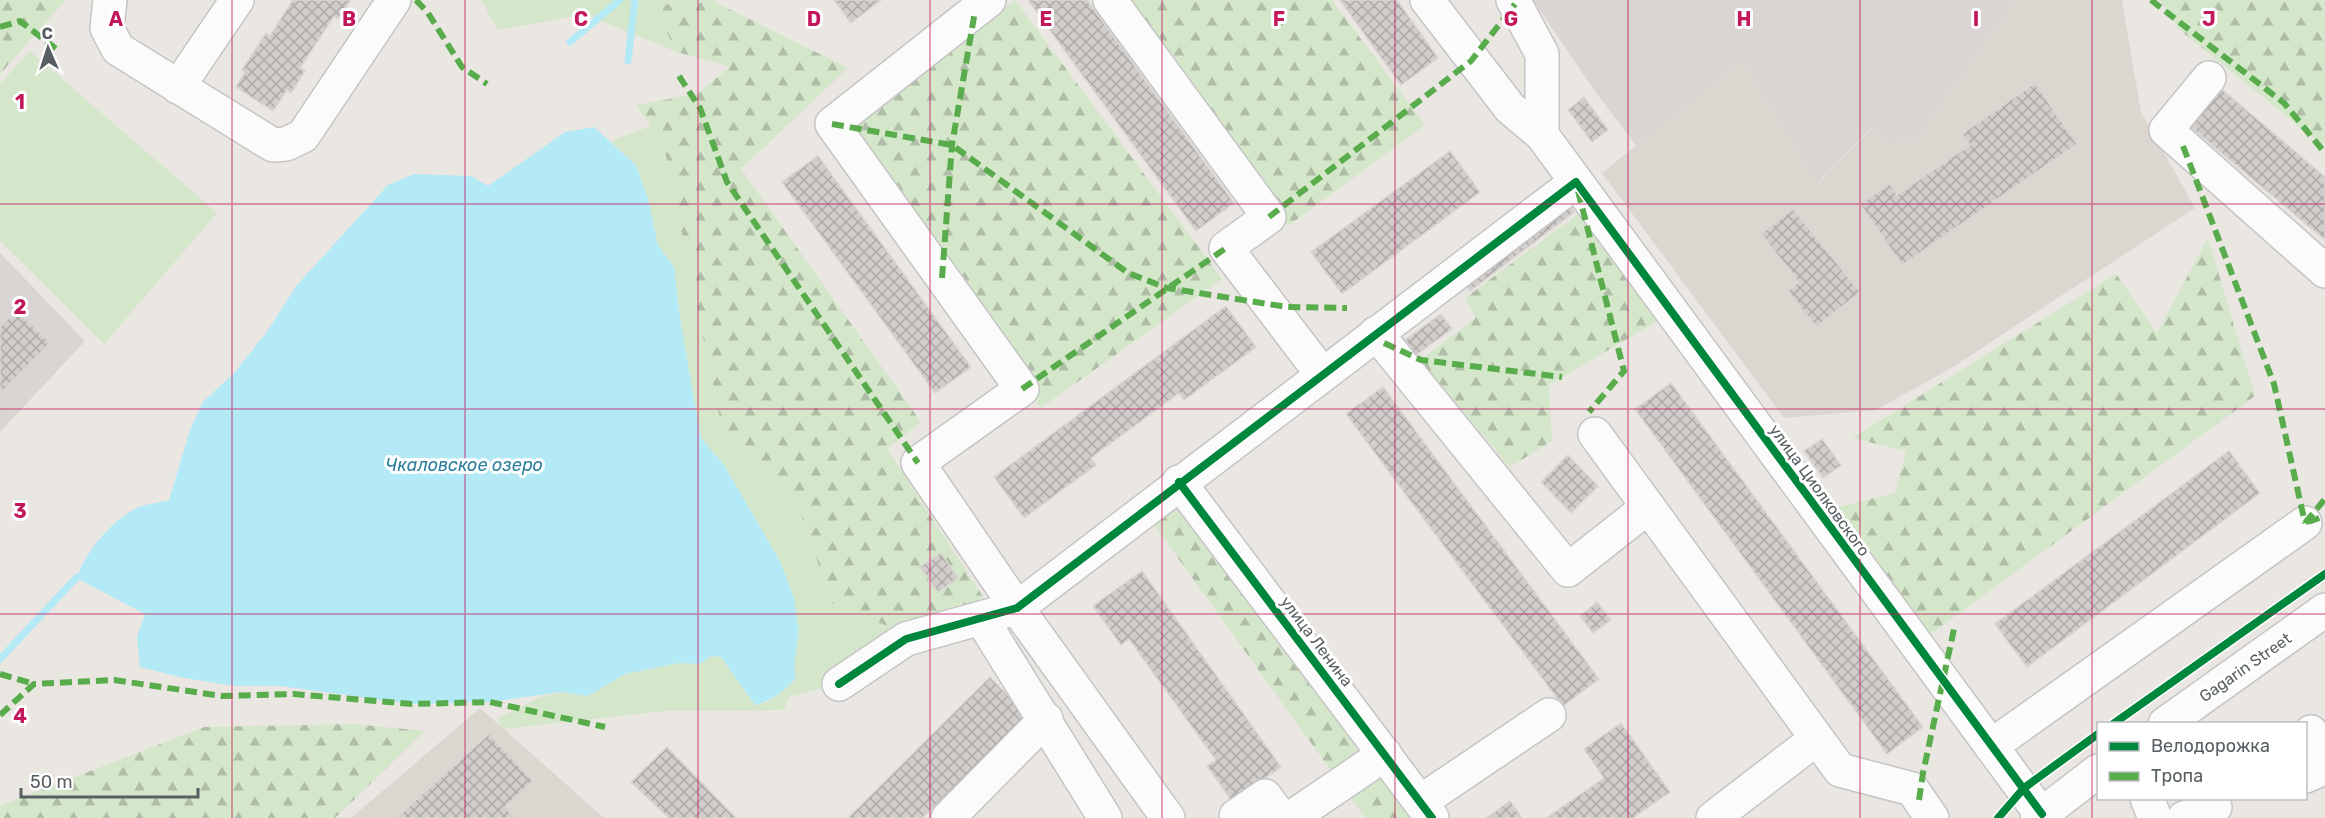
<svg xmlns="http://www.w3.org/2000/svg" width="2325" height="818" font-family="Rubik,sans-serif">
	<style>
		.industrial { fill: #dad5d2 }
		.education { fill: #dcd6d1 }
		.green { fill: #d5e7cb }
		.forest { fill: url(#forest-firs) }
		.water { fill: #b4eaf6 }
		.lines { fill: none; stroke-linecap: round; stroke-linejoin: round }
		.stream { stroke: #b4eaf6; stroke-width: 7 }
		.building { fill: url(#building-cross-hatch); stroke: #d9d5d2; stroke-width: 1.5 }
		.minor-casing { stroke: #c5c5c5; stroke-width: 36 }
		.minor { stroke: #fcfbfb; stroke-width: 33 }
		.quiet { stroke: #58ac4b; stroke-width: 6; stroke-dasharray: 12 6; stroke-linecap: butt }
		.cycleway-casing { stroke: #fff; stroke-width: 11 }
		.cycleway { stroke: #00873e; stroke-width: 8 }
		.grid { fill: none; stroke: #c2185b; stroke-width: 1.5; stroke-opacity: 0.55 }
		.labels { text-anchor: middle; stroke-width: 6; stroke-linejoin: round; paint-order: stroke }
		.street-label { font-size: 16px; fill: #585f62; stroke: #fff }
		.water-label { font-size: 18px; font-style: italic; fill: #2d7f9d; stroke: #fff }
		.grid-label { font-size: 20px; text-anchor: middle; font-weight: bold; fill: #c2185b; stroke: #fff; stroke-width: 6; stroke-linejoin: round; paint-order: stroke }
	</style>
	<defs>
		<pattern id="forest-firs" width="22" height="20" patternUnits="userSpaceOnUse" patternTransform="scale(1.5)"><rect width="22" height="20" fill="#d5e7cb"/><path d="M5 1l3.5 6h-7zM16 11l3.5 6h-7z" fill="#b0bea8"/></pattern>
		<pattern id="building-cross-hatch" width="8" height="8" patternUnits="userSpaceOnUse" patternTransform="scale(1.5)"><rect width="8" height="8" fill="#d0cdcb"/><path d="M0 0l8 8M0 8l8-8" fill="none" stroke="#acaaa8"/></pattern>
	</defs>
	<rect width="100%" height="100%" fill="#eae6e2"/>
	<g class="industrial">
		<path d="M 1533,0 L 2016,0 L 1914,142 L 1890,143 L 1873,126 L 1817,184 L 1743,60 L 1637,147 L 1594,90 Z"/>
		<path d="M 0,253 L 85,341 L 0,432 Z"/>
	</g>
	<g class="education">
		<path d="M 2016,0 L 2122,0 L 2141,112 L 2195,208 L 1953,367 L 1876,410 L 1784,418 L 1602,173 L 1743,60 L 1818,184 L 1874,126 L 1890,143 L 1914,142 Z"/>
		<path d="M 480,708 L 604,818 L 351,818 Z"/>
	</g>
	<g class="green">
		<path d="M 481,0 L 714,0 L 715,2 L 653,5 L 677,52 L 585,14 L 498,30 Z"/>
		<path d="M 30,51 L 217,213 L 104,344 L 0,241 L 0,84 Z"/>
		<path d="M 651,126 L 666,156 L 723,433 L 801,514 L 832,603 L 904,633 L 839,684 L 789,697 L 784,710 L 665,711 L 503,729 L 497,719 L 538,698 L 561,692 L 588,696 L 625,674 L 679,663 L 700,664 L 710,656 L 721,657 L 755,705 L 768,702 L 796,678 L 794,665 L 799,632 L 780,561 L 724,465 L 701,438 L 681,325 L 674,267 L 658,245 L 648,199 L 636,165 L 611,141 Z"/>
	</g>
	<g class="forest">
		<path d="M 0,0 L 66,0 L 0,74 Z"/>
		<path d="M 1015,0 L 1222,279 L 1041,408 L 844,125 Z"/>
		<path d="M 1120,0 L 1332,0 L 1425,125 L 1288,226 Z"/>
		<path d="M 2160,0 L 2325,0 L 2325,143 L 2322,145 L 2181,31 Z"/>
		<path d="M 715,2 L 848,68 L 741,169 L 921,422 L 887,449 L 984,598 L 938,632 L 904,633 L 832,603 L 801,514 L 723,433 L 666,156 L 651,126 L 636,105 L 697,94 L 730,67 L 677,52 L 653,5 Z"/>
		<path d="M 1582,211 L 1661,319 L 1549,385 L 1552,441 L 1510,467 L 1420,360 L 1476,318 L 1465,298 Z"/>
		<path d="M 2208,238 L 2255,396 L 1931,634 L 1834,508 L 1895,493 L 1906,451 L 1852,438 L 2116,274 L 2157,333 Z"/>
		<path d="M 1178,499 L 1416,818 L 1365,818 L 1150,519 Z"/>
		<path d="M 353,724 L 425,731 L 335,818 L 0,818 L 0,806 L 204,727 Z"/>
	</g>
	<path class="water" d="M 594,127 L 636,165 L 648,199 L 658,245 L 674,267 L 681,325 L 701,438 L 724,465 L 780,561 L 794,598 L 799,632 L 794,665 L 796,678 C 785,691 771,701 755,705 L 721,657 L 711,656 L 700,664 L 679,663 L 625,674 L 588,696 L 561,692 L 490,702 L 412,704 L 280,686 L 235,686 L 184,678 L 140,667 L 137,637 L 145,614 L 76,578 C 88,551 106,526 133,510 C 142,504 158,503 169,500 L 190,430 L 203,402 L 235,372 L 266,333 L 297,285 L 388,185 L 414,174 L 471,176 L 488,186 L 565,132 Z"/>
	<g class="lines">
		<g class="stream">
			<path d="M 570,42 L 620,0"/>
			<path d="M 628,61 L 635,0"/>
			<path d="M 0,659 L 76,578"/>
		</g>
	</g>
	<g class="building">
		<path d="M 291,0 L 351,0 L 338,19 L 334,16 L 300,68 L 305,71 L 291,93 L 287,90 L 273,111 L 236,87 L 245,72 L 242,70 L 266,33 L 270,36 L 292,1 Z"/>
		<path d="M 834,0 L 881,0 L 851,23 Z"/>
		<path d="M 1028,0 L 1087,0 L 1234,203 L 1196,231 Z"/>
		<path d="M 1340,0 L 1397,0 L 1438,58 L 1401,85 Z"/>
		<path d="M 2211,80 L 2325,177 L 2325,240 L 2179,117 Z"/>
		<path d="M 2035,83 L 2077,144 L 1902,265 L 1860,204 L 1890,184 L 1897,195 L 1970,145 L 1962,134 Z"/>
		<path d="M 1584,97 L 1608,130 L 1592,142 L 1568,110 Z"/>
		<path d="M 1450,151 L 1480,192 L 1342,294 L 1311,252 Z"/>
		<path d="M 818,156 L 971,367 L 935,393 L 782,182 Z"/>
		<path d="M 1566,201 L 1574,212 L 1470,291 L 1462,280 Z"/>
		<path d="M 1793,209 L 1860,292 L 1816,327 L 1788,291 L 1799,282 L 1761,234 Z"/>
		<path d="M 1226,306 L 1256,347 L 1184,400 L 1179,393 L 1091,458 L 1096,465 L 1024,518 L 994,477 Z"/>
		<path d="M 16,310 L 50,343 L 0,394 L 0,327 Z"/>
		<path d="M 1441,314 L 1452,329 L 1416,355 L 1405,340 Z"/>
		<path d="M 1671,383 L 1923,727 L 1887,754 L 1635,409 Z"/>
		<path d="M 1383,387 L 1599,679 L 1563,706 L 1346,414 Z"/>
		<path d="M 1822,439 L 1841,465 L 1823,478 L 1804,451 Z"/>
		<path d="M 2229,451 L 2260,493 L 2027,667 L 1995,624 Z"/>
		<path d="M 1568,455 L 1598,486 L 1571,513 L 1541,482 Z"/>
		<path d="M 941,553 L 958,578 L 938,592 L 920,567 Z"/>
		<path d="M 1142,571 L 1281,767 L 1232,801 L 1207,766 L 1216,760 L 1129,639 L 1121,645 L 1093,606 Z"/>
		<path d="M 1597,602 L 1611,620 L 1593,633 L 1580,616 Z"/>
		<path d="M 990,677 L 1028,716 L 922,818 L 848,818 Z"/>
		<path d="M 1621,723 L 1670,792 L 1633,818 L 1546,818 L 1604,778 L 1584,749 Z"/>
		<path d="M 489,734 L 533,781 L 505,807 L 515,818 L 396,818 Z"/>
		<path d="M 667,747 L 736,818 L 669,818 L 631,782 Z"/>
		<path d="M 1510,801 L 1522,818 L 1486,818 Z"/>
	</g>
	<g class="lines">
		<g class="minor-casing">
			<g id="minor">
				<path d="M 110,0 L 107,28 L 118,49 L 273,145 L 286,144 L 303,136 L 394,0"/>
				<path d="M 989,0 L 832,124 L 1022,389 L 918,463 L 1017,608 L 1168,818"/>
				<path d="M 1110,0 L 1269,217 L 1226,248 L 1322,374"/>
				<path d="M 1427,0 L 1510,108 L 1542,135 L 2044,818"/>
				<path d="M 1513,0 L 1542,54 L 1542,135"/>
				<path d="M 2209,78 L 2166,130 L 2325,271"/>
				<path d="M 178,87 L 237,0"/>
				<path d="M 1376,333 L 1568,570 L 1648,507"/>
				<path d="M 1595,434 L 1840,770 L 1912,789 L 1932,818"/>
				<path d="M 1179,482 L 1432,818"/>
				<path d="M 981,618 L 1105,818"/>
				<path d="M 839,684 L 906,639 L 1017,608 L 1576,182"/>
				<path d="M 2165,724 L 2325,610"/>
				<path d="M 1991,746 L 2305,523"/>
				<path d="M 2306,776 L 2324,768 L 2311,732"/>
				<path d="M 2147,798 L 2155,818"/>
				<path d="M 1420,802 L 1549,715"/>
				<path d="M 1236,816 L 1265,796 L 1281,818"/>
				<path d="M 948,818 L 1046,719"/>
				<path d="M 1291,818 L 1385,754"/>
				<path d="M 1713,818 L 1816,739"/>
				<path d="M 2037,818 L 2098,771"/>
				<path d="M 2184,818 L 2215,807"/>
			</g>
		</g>
		<use href="#minor" class="minor"/>
		<g class="quiet">
			<path d="M 416,0 L 428,13 L 462,67 L 487,84"/>
			<path d="M 2151,0 L 2284,103 L 2325,153"/>
			<path d="M 0,27 L 20,21 L 59,51"/>
			<path d="M 679,76 L 700,108 L 727,182 L 918,463"/>
			<path d="M 832,124 L 952,145 L 1128,273 L 1167,288 L 1287,307 L 1347,308"/>
			<path d="M 2183,146 L 2274,384 L 2305,523"/>
			<path d="M 1578,191 L 1624,371 L 1589,412"/>
			<path d="M 1269,217 L 1471,61 L 1515,4"/>
			<path d="M 942,278 L 952,145 L 975,11"/>
			<path d="M 1384,343 L 1421,360 L 1562,377"/>
			<path d="M 1022,389 L 1226,248"/>
			<path d="M 2308,522 L 2325,516"/>
			<path d="M 2305,523 L 2325,499"/>
			<path d="M 0,674 L 34,684"/>
			<path d="M 0,715 L 34,684 L 114,680 L 222,696 L 294,694 L 412,704 L 490,702 L 605,727"/>
			<path d="M 1919,800 L 1923,773 L 1954,629"/>
		</g>
		<g class="cycleway-casing">
			<g id="cycleway">
				<path d="M 1179,482 L 1432,818"/>
				<path d="M 839,684 L 906,639 L 1017,608 L 1576,182 L 2042,814"/>
				<path d="M 2113,724 L 2325,574"/>
				<path d="M 1998,818 L 2024,788 L 2098,734"/>
			</g>
		</g>
		<use href="#cycleway" class="cycleway"/>
	</g>
	<path class="grid" d="M 232,0 L 232,818M 465,0 L 465,818M 698,0 L 698,818M 930,0 L 930,818M 1162,0 L 1162,818M 1395,0 L 1395,818M 1628,0 L 1628,818M 1860,0 L 1860,818M 2092,0 L 2092,818M 0,204 L 2325,204M 0,409 L 2325,409M 0,614 L 2325,614"/>
	<g class="labels">
		<g class="street-label">
			<text transform="translate(1820 490) rotate(54)" y="6">улица Циолковского</text>
			<text transform="translate(1317 641) rotate(53)" y="6">улица Ленина</text>
			<text transform="translate(2245 667) rotate(-35)" y="6">Gagarin Street</text>
		</g>
		<g class="water-label">
			<text x="464" y="471">Чкаловское озеро</text>
		</g>
	</g>
	<g class="grid-label">
		<text x="116" y="26">A</text>
		<text x="349" y="26">B</text>
		<text x="581" y="26">C</text>
		<text x="814" y="26">D</text>
		<text x="1046" y="26">E</text>
		<text x="1279" y="26">F</text>
		<text x="1511" y="26">G</text>
		<text x="1744" y="26">H</text>
		<text x="1976" y="26">I</text>
		<text x="2209" y="26">J</text>
		<text x="20" y="109">1</text>
		<text x="20" y="314">2</text>
		<text x="20" y="518">3</text>
		<text x="20" y="723">4</text>
	</g>
	<rect x="2097" y="722" width="210" height="78" fill="#ffffff" stroke="#bcbfc0" stroke-width="1.5"/>
	<rect x="2109" y="742" width="30" height="9" fill="#00873e" stroke="#bcbfc0" stroke-width="1.5"/>
	<text x="2151" y="752" font-size="18" fill="#585f62">Велодорожка</text>
	<rect x="2109" y="772" width="30" height="9" fill="#58ac4b" stroke="#bcbfc0" stroke-width="1.5"/>
	<text x="2151" y="782" font-size="18" fill="#585f62">Тропа</text>
	<g transform="translate(48 48) rotate(357)" stroke="#ffffff" stroke-width="4.5" paint-order="stroke">
	<path d="M0-4.5L10 22L0 15L-10 22Z" fill="#585f62"/>
	<text y="-9" font-size="16" font-weight="bold" text-anchor="middle" fill="#585f62">С</text>
	</g>
	<path d="M21 788v9h177v-9" fill="none" stroke="#585f62" stroke-width="3"/>
	<text x="30" y="788" font-size="18" fill="#585f62" stroke="#ffffff" stroke-width="4.5" paint-order="stroke">50 m</text>
</svg>
